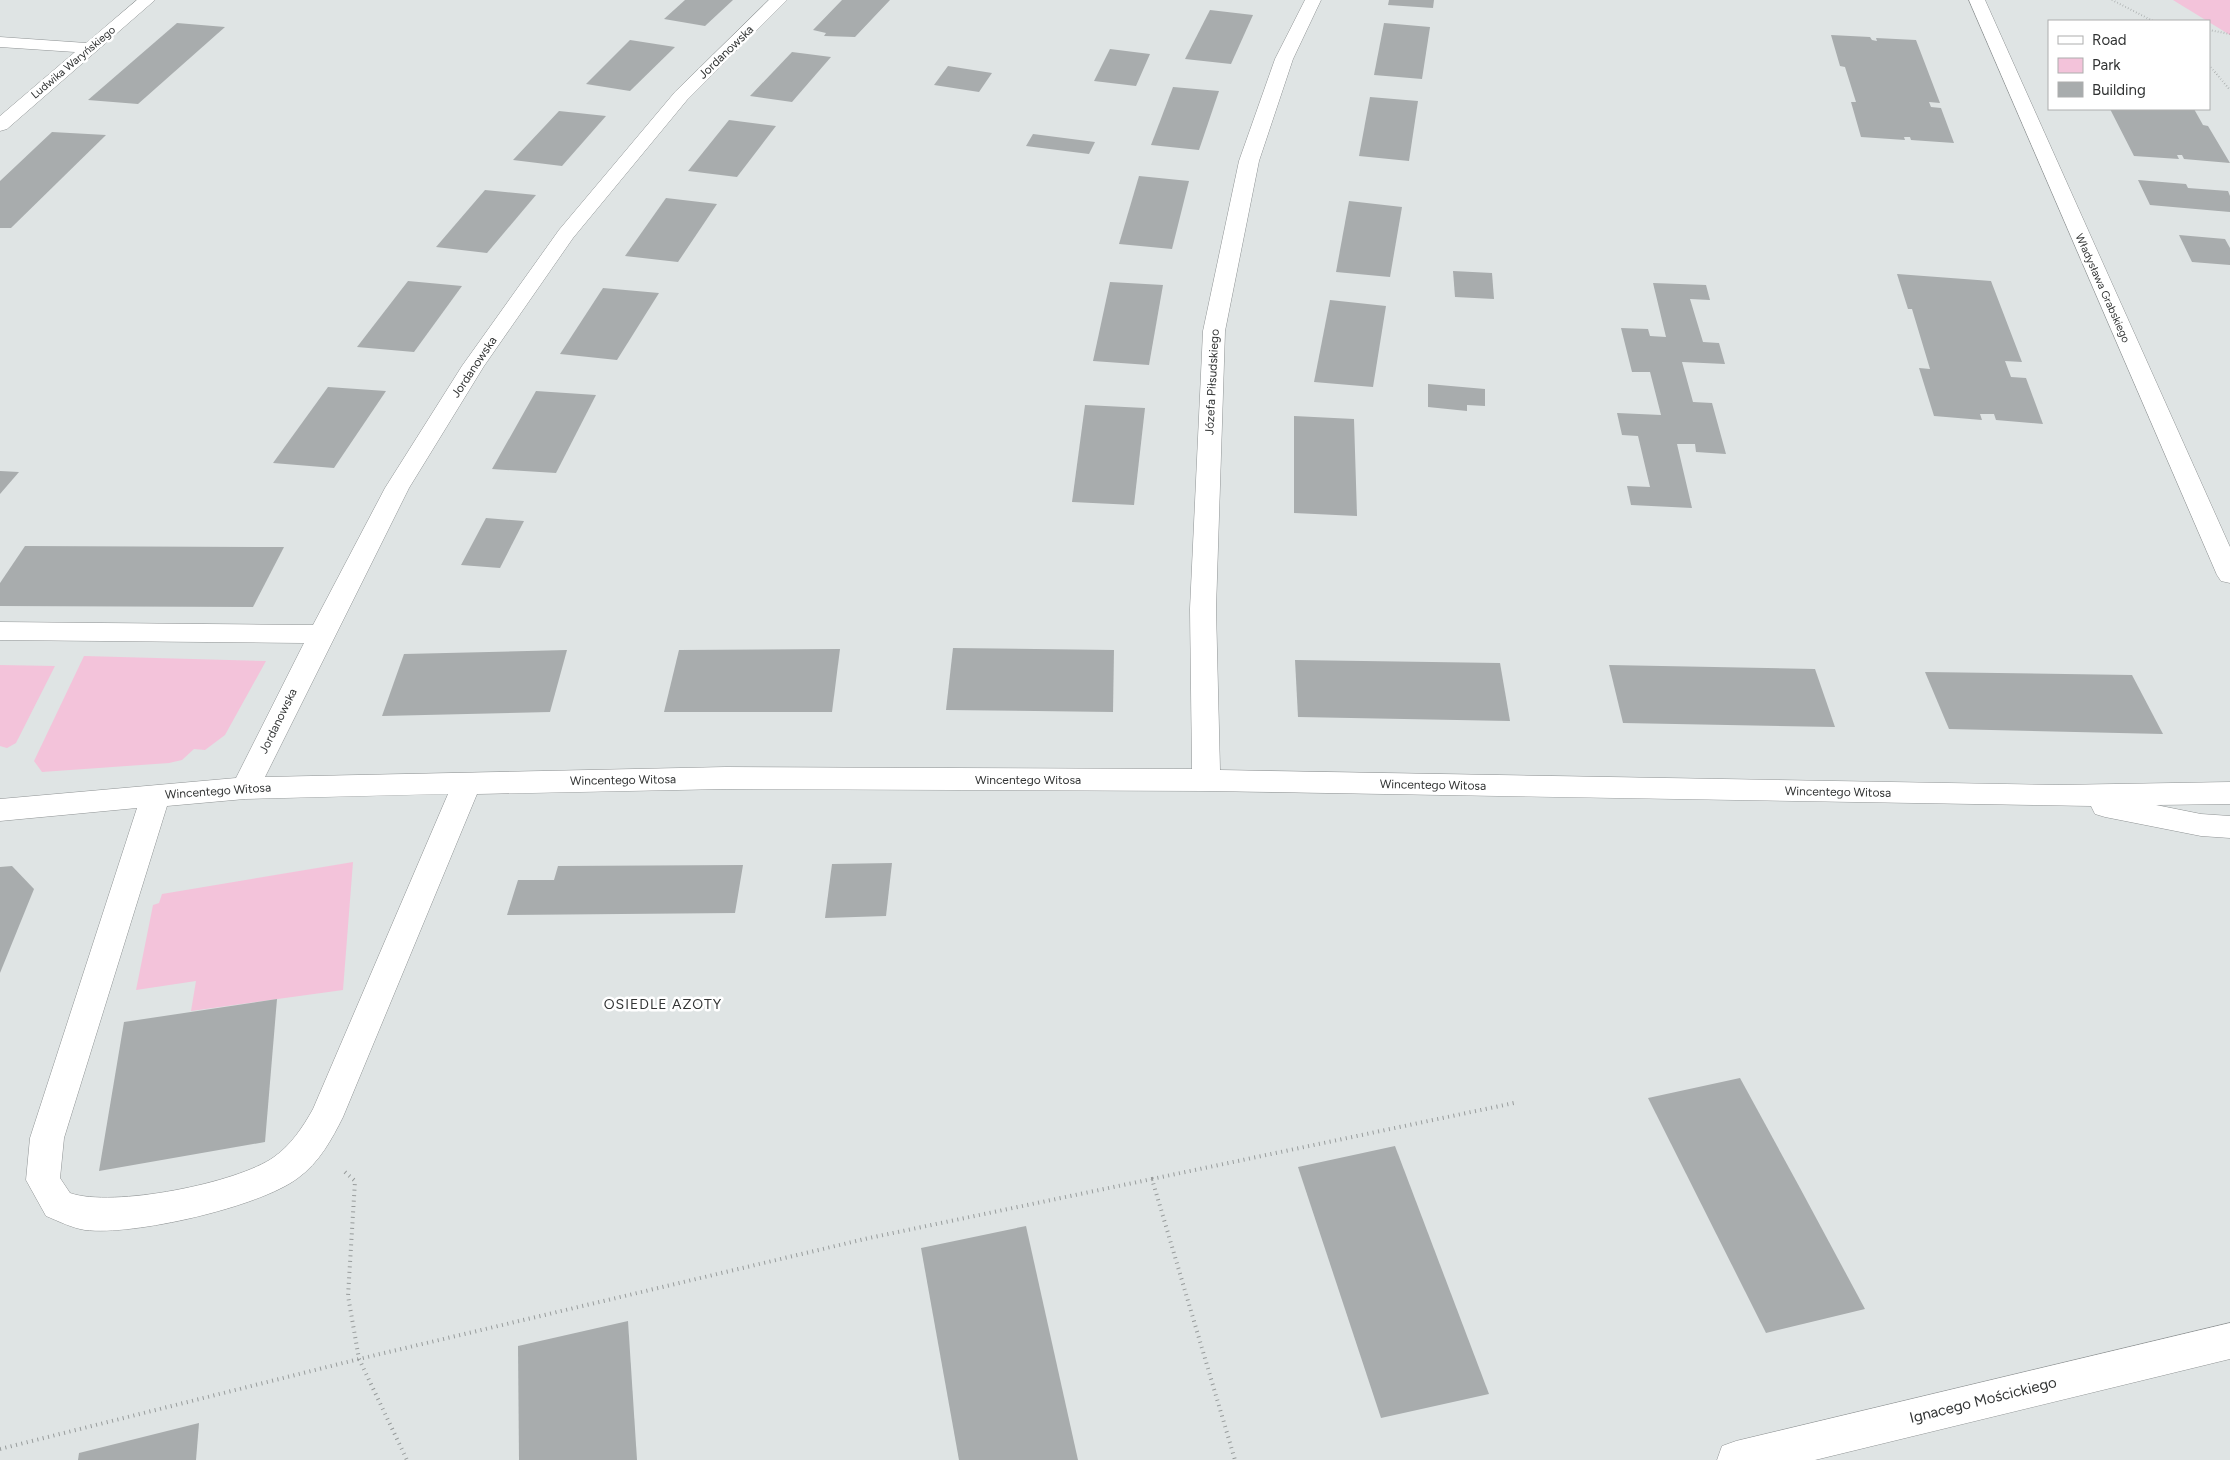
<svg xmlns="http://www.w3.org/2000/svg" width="2230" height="1460" font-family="Figtree,sans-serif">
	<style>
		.green { fill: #f3c3da }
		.building { fill: #a8acad }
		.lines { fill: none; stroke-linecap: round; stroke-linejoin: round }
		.minor-casing { stroke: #8f9394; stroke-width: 1 }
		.path-far1 { stroke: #979b9b; stroke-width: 2; stroke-dasharray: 0.5 2.5; stroke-linecap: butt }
		.path { stroke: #979b9b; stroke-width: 4; stroke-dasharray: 1 4.5; stroke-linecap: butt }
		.minor { fill: #fff; fill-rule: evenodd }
		.labels { text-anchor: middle; stroke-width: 5; stroke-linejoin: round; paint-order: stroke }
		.far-street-label { font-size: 11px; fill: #323434; stroke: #fff }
		.street-label { font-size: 12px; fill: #323434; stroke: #fff }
		.neighbourhood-label { font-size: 14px; letter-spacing: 1px; fill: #323434; stroke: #fff }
		.near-street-label { font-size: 15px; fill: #323434; stroke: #fff }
	</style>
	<rect width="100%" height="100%" fill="#dfe4e4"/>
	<g class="green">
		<path d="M 2173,0 L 2230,0 L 2230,35 Z"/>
		<path d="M 84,656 L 266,661 L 225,735 L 205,750 L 194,749 L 182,760 L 169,763 L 42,772 L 34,761 Z"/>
		<path d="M 0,665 L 55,666 L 16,743 L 7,748 L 0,746 Z"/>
		<path d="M 353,862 L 343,990 L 191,1011 L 196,981 L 136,990 L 153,905 L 159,903 L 162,894 Z"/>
	</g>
	<g class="building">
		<path d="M 685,0 L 733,0 L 705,26 L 664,19 Z"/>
		<path d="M 842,0 L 890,0 L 855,37 L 824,36 L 826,33 L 813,30 Z"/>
		<path d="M 1389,0 L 1434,0 L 1433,8 L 1388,5 Z"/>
		<path d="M 1210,10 L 1253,15 L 1231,64 L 1185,59 Z"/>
		<path d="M 177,23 L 225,27 L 138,104 L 88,100 Z"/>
		<path d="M 1384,23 L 1430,27 L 1422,79 L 1374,75 Z"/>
		<path d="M 1831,35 L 1870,37 L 1872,40 L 1877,41 L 1876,38 L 1916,40 L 1940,103 L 1929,102 L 1931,107 L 1941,108 L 1954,143 L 1911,140 L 1910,137 L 1904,137 L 1905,140 L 1861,137 L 1851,102 L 1856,102 L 1845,67 L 1840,66 Z"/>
		<path d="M 630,40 L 675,47 L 630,91 L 586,84 Z"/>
		<path d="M 1110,49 L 1150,54 L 1136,86 L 1094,81 Z"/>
		<path d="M 792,52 L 831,57 L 792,102 L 750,96 Z"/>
		<path d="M 948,66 L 992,73 L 979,92 L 934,85 Z"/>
		<path d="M 1173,87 L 1219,91 L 1199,150 L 1151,145 Z"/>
		<path d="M 1370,97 L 1418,101 L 1409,161 L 1359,156 Z"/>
		<path d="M 2110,109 L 2194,109 L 2203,125 L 2208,126 L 2230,163 L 2184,159 L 2182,155 L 2177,155 L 2179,159 L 2134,156 Z"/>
		<path d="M 559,111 L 606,116 L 562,166 L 513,160 Z"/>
		<path d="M 729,120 L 776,126 L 737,177 L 688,171 Z"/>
		<path d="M 52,132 L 106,135 L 11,228 L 0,228 L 0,181 Z"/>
		<path d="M 1033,134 L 1095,142 L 1089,154 L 1026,146 Z"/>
		<path d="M 1139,176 L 1189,181 L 1172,249 L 1119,244 Z"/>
		<path d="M 2138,180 L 2186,184 L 2188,188 L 2228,191 L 2230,196 L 2230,212 L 2150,205 Z"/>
		<path d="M 485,190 L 536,195 L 487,253 L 436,247 Z"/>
		<path d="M 666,198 L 717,204 L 678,262 L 625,256 Z"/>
		<path d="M 1349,201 L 1402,207 L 1390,277 L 1336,272 Z"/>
		<path d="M 2179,235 L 2225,239 L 2230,248 L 2230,265 L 2192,262 Z"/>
		<path d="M 1453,271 L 1492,273 L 1494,299 L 1455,297 Z"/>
		<path d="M 1897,274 L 1991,281 L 2022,362 L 2005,361 L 2011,377 L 2026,378 L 2043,424 L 1996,420 L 1994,414 L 1980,414 L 1982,420 L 1934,416 L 1919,368 L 1930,369 L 1912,309 L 1908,309 Z"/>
		<path d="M 408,281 L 462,286 L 414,352 L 357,347 Z"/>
		<path d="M 1110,282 L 1163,285 L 1149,365 L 1093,361 Z"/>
		<path d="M 1653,283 L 1706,285 L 1710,300 L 1690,299 L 1703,342 L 1719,343 L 1725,364 L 1682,362 L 1693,402 L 1712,403 L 1726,454 L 1696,452 L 1695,444 L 1677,444 L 1692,508 L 1631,505 L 1627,486 L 1650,487 L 1638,436 L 1622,435 L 1617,413 L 1661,415 L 1650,372 L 1632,372 L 1621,328 L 1648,329 L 1650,336 L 1666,337 Z"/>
		<path d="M 603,288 L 659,293 L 617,360 L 560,354 Z"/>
		<path d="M 1330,300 L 1386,306 L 1373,387 L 1314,382 Z"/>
		<path d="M 1428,384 L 1485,389 L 1485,406 L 1467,405 L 1467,411 L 1428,407 Z"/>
		<path d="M 328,387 L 386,391 L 334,468 L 273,463 Z"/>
		<path d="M 536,391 L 596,395 L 556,473 L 492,469 Z"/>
		<path d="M 1085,405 L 1145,408 L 1134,505 L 1072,502 Z"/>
		<path d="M 1294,416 L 1354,419 L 1357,516 L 1294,513 Z"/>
		<path d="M 0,471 L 19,472 L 0,494 Z"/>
		<path d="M 486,518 L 524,521 L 500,568 L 461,565 Z"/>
		<path d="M 25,546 L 284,547 L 253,607 L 0,606 L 0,583 Z"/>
		<path d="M 953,648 L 1114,650 L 1113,712 L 946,710 Z"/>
		<path d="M 840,649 L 832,712 L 664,712 L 679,650 Z"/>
		<path d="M 567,650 L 550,712 L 382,716 L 404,654 Z"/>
		<path d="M 1295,660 L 1500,663 L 1510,721 L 1298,717 Z"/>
		<path d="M 1609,665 L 1815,669 L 1835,727 L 1623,723 Z"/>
		<path d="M 1925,672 L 2132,675 L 2163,734 L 1949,729 Z"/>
		<path d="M 892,863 L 886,916 L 825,918 L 832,864 Z"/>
		<path d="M 743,865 L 735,913 L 507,915 L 518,880 L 554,880 L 558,866 Z"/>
		<path d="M 12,866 L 34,889 L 0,973 L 0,867 Z"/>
		<path d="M 277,999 L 265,1142 L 99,1171 L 124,1022 Z"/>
		<path d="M 1740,1078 L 1800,1188 L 1865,1309 L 1766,1333 L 1648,1098 Z"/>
		<path d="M 1395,1146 L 1489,1394 L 1381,1418 L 1298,1167 Z"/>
		<path d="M 1026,1226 L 1078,1460 L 959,1460 L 921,1248 Z"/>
		<path d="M 628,1321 L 637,1460 L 519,1460 L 518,1346 Z"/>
		<path d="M 199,1423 L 196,1460 L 78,1460 L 79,1453 Z"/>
	</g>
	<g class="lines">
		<g class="minor-casing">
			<g id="minor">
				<path d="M 137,0 L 155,0 L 7,129 L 0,131 L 0,116 L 75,52 L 0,47 L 0,37 L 86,43 Z"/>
				<path d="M 769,0 L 787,0 L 687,100 L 573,238 L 484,366 L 409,488 L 265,777 L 726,767 L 1192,769 L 1190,609 L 1203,331 L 1239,161 L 1275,59 L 1305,0 L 1321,0 L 1293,59 L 1259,161 L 1225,331 L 1216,609 L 1220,770 L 2057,785 L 2230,782 L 2230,804 L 2156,805 L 2201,814 L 2230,816 L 2230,838 L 2201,836 L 2105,817 L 2095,814 L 2091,806 L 1206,791 L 726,789 L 477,794 L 343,1117 C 332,1139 319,1163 298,1178 C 260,1207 133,1236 85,1230 C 72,1228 58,1221 46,1216 L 26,1180 L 30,1138 L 137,808 L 0,821 L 0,799 L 236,778 L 304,643 L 0,640 L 0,622 L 313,625 L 385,488 L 462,366 L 559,230 L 675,92 ZM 448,794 L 313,1109 C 303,1127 291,1145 274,1157 C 238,1183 112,1208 70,1193 L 60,1178 L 64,1138 L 167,806 L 245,799 Z"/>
				<path d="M 1969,0 L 1985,0 L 2230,547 L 2230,583 L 2221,581 L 2217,575 Z"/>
				<path d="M 2230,1323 L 2230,1359 L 1815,1460 L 1717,1460 L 1722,1446 L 1736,1441 Z"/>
			</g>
		</g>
		<g class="path-far1">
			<path d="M 2112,0 L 2153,21"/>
			<path d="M 2209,30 L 2230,34"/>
			<path d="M 2209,65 L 2230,90"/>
		</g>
		<g class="path">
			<path d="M 345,1172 L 355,1181 L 348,1296 L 359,1359 L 407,1460"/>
			<path d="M 1152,1179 L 1514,1103"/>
			<path d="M 0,1449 L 359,1359 L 869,1238 L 1152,1179 L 1235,1460"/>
		</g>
		<use href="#minor" class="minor"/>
	</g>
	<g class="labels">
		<g class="far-street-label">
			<text transform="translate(73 62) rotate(-40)" y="4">Ludwika Waryńskiego</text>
			<text transform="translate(2103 288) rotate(66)" y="4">Władysława Grabskiego</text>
		</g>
		<g class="street-label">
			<text transform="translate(726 52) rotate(-44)" y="4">Jordanowska</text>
			<text transform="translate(474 367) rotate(-56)" y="4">Jordanowska</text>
			<text transform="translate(1212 382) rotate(-87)" y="4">Józefa Piłsudskiego</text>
			<text transform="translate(278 721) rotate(-64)" y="4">Jordanowska</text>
			<text transform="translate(623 780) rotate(-1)" y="4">Wincentego Witosa</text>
			<text x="1028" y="784">Wincentego Witosa</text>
			<text transform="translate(1433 785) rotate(1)" y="4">Wincentego Witosa</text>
			<text transform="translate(218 791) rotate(-4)" y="4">Wincentego Witosa</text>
			<text transform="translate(1838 792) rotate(1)" y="4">Wincentego Witosa</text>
		</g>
		<g class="neighbourhood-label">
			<text x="663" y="1009">OSIEDLE AZOTY</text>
		</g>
		<g class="near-street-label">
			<text transform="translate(1983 1400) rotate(-14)" y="5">Ignacego Mościckiego</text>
		</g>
	</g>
	<rect x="2048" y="20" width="162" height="90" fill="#ffffff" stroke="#adaeae"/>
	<rect x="2058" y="36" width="25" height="8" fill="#ffffff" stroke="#adaeae"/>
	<text x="2092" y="45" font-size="15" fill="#323434">Road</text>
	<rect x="2058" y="58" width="25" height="15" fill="#f3c3da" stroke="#adaeae"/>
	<text x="2092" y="70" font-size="15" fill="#323434">Park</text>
	<rect x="2058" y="82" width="25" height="15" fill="#a8acad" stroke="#adaeae"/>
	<text x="2092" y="95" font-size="15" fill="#323434">Building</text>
</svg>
